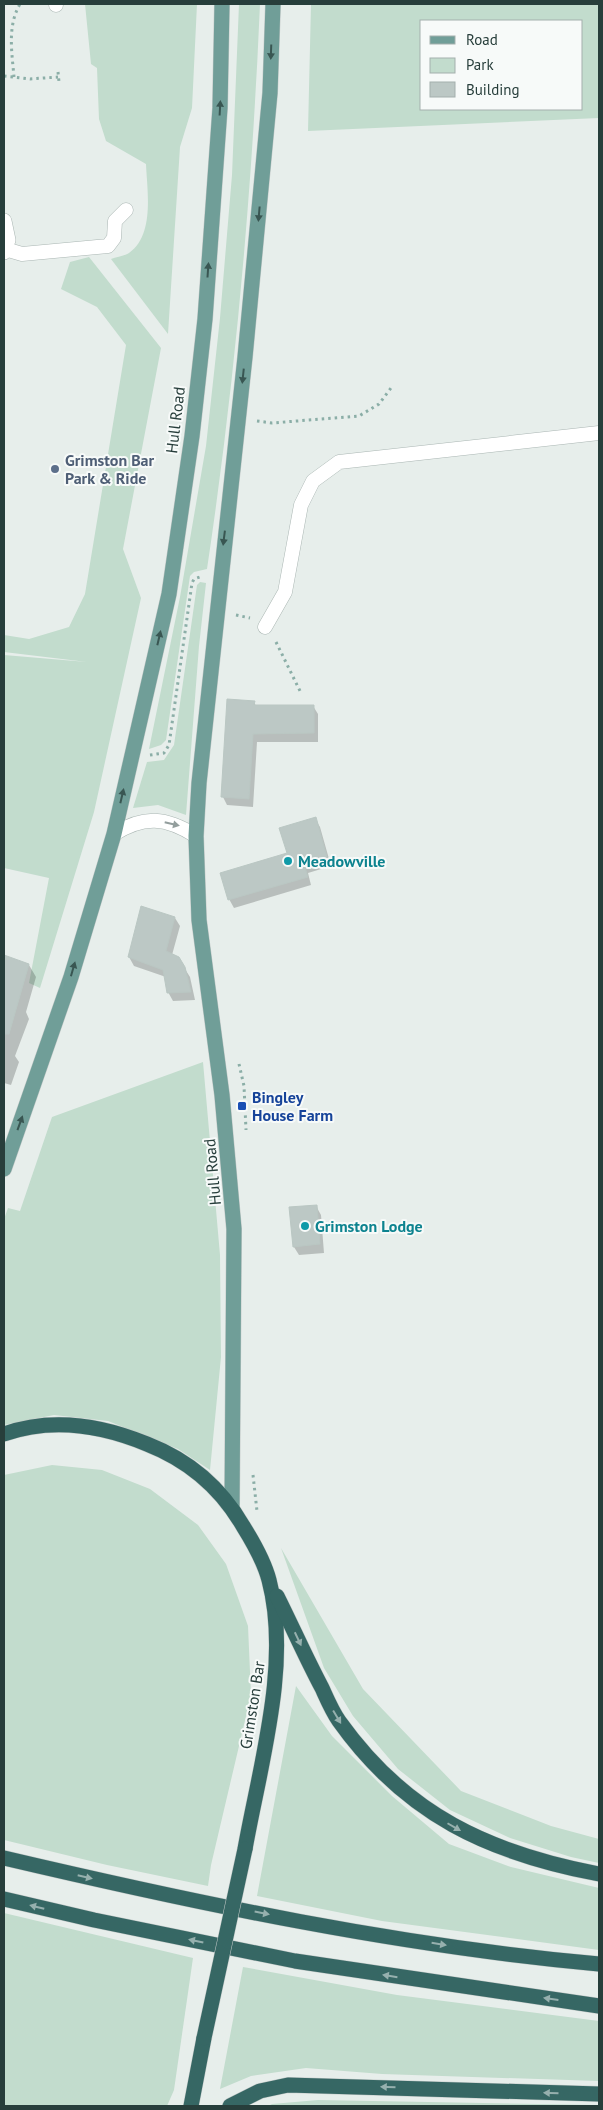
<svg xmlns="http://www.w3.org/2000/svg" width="603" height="2110" font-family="'PT Sans',sans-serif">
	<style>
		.green { fill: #c2dccd; fill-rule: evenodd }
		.shadow { fill: #0003 }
		.building { fill: #bcc8c5; stroke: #bac7c3 }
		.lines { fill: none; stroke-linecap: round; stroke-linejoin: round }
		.lane-casing { stroke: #aab6b3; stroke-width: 15 }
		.street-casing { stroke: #aab6b3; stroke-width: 16 }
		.primary-casing { stroke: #c3c9c8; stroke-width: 16 }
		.highway-casing { stroke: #c3c9c8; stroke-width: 16 }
		.path { stroke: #8baea7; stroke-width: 3; stroke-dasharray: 2.5 4; stroke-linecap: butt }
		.lane { stroke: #fff; stroke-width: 14 }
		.street { stroke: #fff; stroke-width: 15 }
		.primary { stroke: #709e98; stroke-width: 15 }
		.highway { stroke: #366764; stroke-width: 15 }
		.highway-bridge-casing { stroke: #c3c9c8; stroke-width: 16; stroke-linecap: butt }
		.highway-bridge { stroke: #366764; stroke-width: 15 }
		.oneway { fill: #395652 }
		.oneway2 { fill: #939e9d }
		.oneway3 { fill: #96b0ae }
		.service-dot { fill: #5c6f8a; stroke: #f7faf9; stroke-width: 2 }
		.culture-dot { fill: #0f9aa8; stroke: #f7faf9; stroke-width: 2 }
		.transit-dot { fill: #1a4fb4; stroke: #f7faf9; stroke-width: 2 }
		.labels { text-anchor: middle; stroke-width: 4; stroke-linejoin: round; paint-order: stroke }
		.street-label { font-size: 16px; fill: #273e3b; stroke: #f7faf9 }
		.service-label { font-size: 16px; font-weight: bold; fill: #4e5e75; stroke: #f7faf9; text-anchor: start }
		.culture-label { font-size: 16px; font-weight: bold; fill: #0d838f; stroke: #f7faf9; text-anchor: start }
		.transit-label { font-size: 16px; font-weight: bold; fill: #164399; stroke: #f7faf9; text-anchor: start }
	</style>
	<rect width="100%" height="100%" fill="#e7eeeb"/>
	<g class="green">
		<path d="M 85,4 L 197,4 L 192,108 L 180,147 L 168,334 L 111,259 C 116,257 124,256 129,253 C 155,235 147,190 146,164 L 106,141 L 99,119 L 97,68 L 91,64 Z"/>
		<path d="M 239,4 L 260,4 C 252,193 235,382 207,569 L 194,572 L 190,576 L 166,740 L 161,745 L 149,749 L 180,597 L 206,446 L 220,318 L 232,175 Z"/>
		<path d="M 311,4 L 599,4 L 599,118 L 308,131 ZM 422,21 L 582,21 L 582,109 L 422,109 Z"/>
		<path d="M 89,257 L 161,348 L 123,549 L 141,598 L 94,812 L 40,988 L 29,983 L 49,878 L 4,868 L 4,655 L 87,662 L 4,652 L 4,635 L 29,639 L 69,627 L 85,594 L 126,345 L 97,307 L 61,289 L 70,262 Z"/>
		<path d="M 200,582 L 206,583 L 199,646 L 186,815 L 158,805 L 133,808 L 147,762 L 164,760 L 174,745 L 197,585 Z"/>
		<path d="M 203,1062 L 220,1255 L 221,1357 L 210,1470 L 178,1449 L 108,1421 L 54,1415 L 4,1425 L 4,1219 L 8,1208 L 20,1211 L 52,1117 Z"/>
		<path d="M 52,1465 L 102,1470 L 150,1489 L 198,1525 L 226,1564 L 248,1626 L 251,1695 L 211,1865 L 208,1886 L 107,1865 L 4,1840 L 4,1475 Z"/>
		<path d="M 281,1548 L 363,1689 L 461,1791 L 551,1826 L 599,1839 L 599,1863 L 571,1857 L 510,1838 L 450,1810 L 398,1769 L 353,1716 L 324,1668 Z"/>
		<path d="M 296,1686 L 332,1736 L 392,1796 L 449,1844 L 511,1867 L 599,1888 L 599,1950 L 382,1921 L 257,1896 Z"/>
		<path d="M 4,1913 L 193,1958 L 174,2090 L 167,2106 L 4,2106 Z"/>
		<path d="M 243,1967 L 397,1995 L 599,2021 L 599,2081 L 382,2074 L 306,2068 L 251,2076 L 220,2089 Z"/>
		<path d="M 318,2100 L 599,2105 L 599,2106 L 268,2106 L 272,2104 Z"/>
	</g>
	<g class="shadow">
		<path d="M 254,702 L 256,706 L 313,706 L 318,714 L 318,742 L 257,742 L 253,807 L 227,805 L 223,797 Z"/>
		<path d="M 315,819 L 320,827 L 331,866 L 308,873 L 311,885 L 234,908 L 229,899 L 288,854 Z"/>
		<path d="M 175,918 L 180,926 L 172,955 L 178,958 L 190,977 L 195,1000 L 173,1001 L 168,992 L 166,977 L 134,966 L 129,957 Z"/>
		<path d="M 4,956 L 29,965 L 36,977 L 26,1012 L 29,1019 L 15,1056 L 19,1062 L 11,1085 L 4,1083 Z"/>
		<path d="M 316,1206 L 321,1215 L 324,1253 L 299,1255 L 294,1247 L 291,1209 Z"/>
	</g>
	<g class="building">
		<path d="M 227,699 L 255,701 L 254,705 L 314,705 L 314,733 L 253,734 L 249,799 L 221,797 Z"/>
		<path d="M 316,817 L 327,857 L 304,864 L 308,877 L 228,900 L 220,873 L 287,853 L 279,828 Z"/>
		<path d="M 141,906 L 175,917 L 166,951 L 179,957 L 185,967 L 191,992 L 167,993 L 163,970 L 128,957 Z"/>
		<path d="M 4,955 L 29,964 L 9,1034 L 4,1034 Z"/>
		<path d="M 317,1205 L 320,1244 L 293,1247 L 289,1207 Z"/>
	</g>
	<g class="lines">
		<g class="lane-casing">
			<g id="lane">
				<path d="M 56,4 L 56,5"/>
				<path d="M 5,249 L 22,254 L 108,246 L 114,238 L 115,221 L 126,210"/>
				<path d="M 265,627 L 285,592 L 301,505 L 313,481 L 339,462 L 599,433"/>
				<path d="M 114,834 C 144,815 166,817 196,836"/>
			</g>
		</g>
		<g class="street-casing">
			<path id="street" d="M 4,221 L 8,240 L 4,252"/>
		</g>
		<g class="primary-casing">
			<g id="primary">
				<path d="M 4,1169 L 71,977 L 114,834 L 169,594 L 192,436 L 205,319 L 220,108 L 222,4"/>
				<path d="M 232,1508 L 234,1229 L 222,1095 L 199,920 L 196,836 L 199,783 L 245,357 L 270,93 L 273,4"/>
			</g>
		</g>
		<g class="highway-casing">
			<g id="highway">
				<path d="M 4,1434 C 52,1417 101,1425 147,1444 C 188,1460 221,1488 243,1526 C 253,1542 264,1561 269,1580 C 291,1663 260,1765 245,1849"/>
				<path d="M 277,1596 C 292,1626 306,1658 322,1688 C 327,1699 332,1711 339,1721 C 406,1815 489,1853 599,1874"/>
				<path d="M 4,1858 C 200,1904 399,1946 599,1964"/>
				<path d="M 4,1899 L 94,1920 L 295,1961 L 599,2006"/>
				<path d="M 191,2106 L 204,2038"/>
				<path d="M 230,2106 L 260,2091 L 288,2085 L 599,2094"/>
			</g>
		</g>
		<g class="path">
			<path d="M 58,72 L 59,82"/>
			<path d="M 4,76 L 30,79 L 58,77"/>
			<path d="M 14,77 C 12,53 7,26 20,4"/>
			<path d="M 257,421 L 272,423 L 359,416 L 379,404 L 391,388"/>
			<path d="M 236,615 L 250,618"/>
			<path d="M 276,642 L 300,691"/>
			<path d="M 150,755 L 164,753 L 169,745 L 192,583 L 194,579 L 203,576"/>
			<path d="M 239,1064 L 244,1086 L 246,1130"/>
			<path d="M 253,1475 L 257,1511"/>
		</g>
		<use href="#lane" class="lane"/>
		<use href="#street" class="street"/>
		<use href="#primary" class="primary"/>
		<use href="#highway" class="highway"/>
		<g class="highway-bridge-casing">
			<path id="highway-bridge" d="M 204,2038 L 245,1849"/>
		</g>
		<use href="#highway-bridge" class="highway-bridge"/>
	</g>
	<defs><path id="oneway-solid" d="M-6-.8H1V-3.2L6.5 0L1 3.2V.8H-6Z" transform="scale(1.25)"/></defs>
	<g class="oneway">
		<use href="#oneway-solid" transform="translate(271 52) rotate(92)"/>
		<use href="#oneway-solid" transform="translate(220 108) rotate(-87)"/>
		<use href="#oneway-solid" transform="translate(259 214) rotate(95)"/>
		<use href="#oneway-solid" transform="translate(208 270) rotate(-86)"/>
		<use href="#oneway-solid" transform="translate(243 376) rotate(96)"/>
		<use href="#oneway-solid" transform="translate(224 538) rotate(97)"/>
		<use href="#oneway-solid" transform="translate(159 638) rotate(-77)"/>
		<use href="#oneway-solid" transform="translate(122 796) rotate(-77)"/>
		<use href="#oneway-solid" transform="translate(73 969) rotate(-74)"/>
		<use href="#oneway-solid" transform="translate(20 1123) rotate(-70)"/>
	</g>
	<use class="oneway2" href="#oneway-solid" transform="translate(172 824) rotate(13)"/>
	<g class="oneway3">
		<use href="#oneway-solid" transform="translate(298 1639) rotate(65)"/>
		<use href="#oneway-solid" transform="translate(337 1717) rotate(59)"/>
		<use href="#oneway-solid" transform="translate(454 1827) rotate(30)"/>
		<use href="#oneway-solid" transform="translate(85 1877) rotate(13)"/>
		<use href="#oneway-solid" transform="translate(37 1907) rotate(-166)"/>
		<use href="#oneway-solid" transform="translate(262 1913) rotate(11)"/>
		<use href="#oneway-solid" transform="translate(196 1941) rotate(-168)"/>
		<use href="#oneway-solid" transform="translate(439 1944) rotate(9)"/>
		<use href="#oneway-solid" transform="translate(390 1976) rotate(-171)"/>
		<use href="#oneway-solid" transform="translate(551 1999) rotate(-172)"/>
		<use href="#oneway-solid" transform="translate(388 2087) rotate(-178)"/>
		<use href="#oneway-solid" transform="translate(551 2093) rotate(-178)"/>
	</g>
	<circle class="service-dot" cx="55" cy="469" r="5"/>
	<g class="culture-dot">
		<circle cx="288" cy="861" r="5"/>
		<circle cx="305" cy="1226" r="5"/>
	</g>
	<rect class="transit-dot" x="237" y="1101" width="10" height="10" rx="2.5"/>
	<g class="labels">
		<g class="street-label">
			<text transform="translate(175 420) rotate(-83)" y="6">Hull Road</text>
			<text transform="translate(212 1172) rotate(-95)" y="6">Hull Road</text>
			<text transform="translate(252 1705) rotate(-81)" y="6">Grimston Bar</text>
		</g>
		<g class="service-label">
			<text x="65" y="466">Grimston Bar<tspan x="65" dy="18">Park &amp; Ride</tspan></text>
		</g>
		<g class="culture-label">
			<text x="298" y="867">Meadowville</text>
			<text x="315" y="1232">Grimston Lodge</text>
		</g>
		<g class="transit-label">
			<text x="252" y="1103">Bingley<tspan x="252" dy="18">House Farm</tspan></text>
		</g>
	</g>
	<rect width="603" height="2110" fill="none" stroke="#273e3b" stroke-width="10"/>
	<rect x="420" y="20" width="162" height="90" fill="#f7faf9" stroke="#a4afad"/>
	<rect x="430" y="36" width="25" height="8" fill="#709e98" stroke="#a4afad"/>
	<text x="466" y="45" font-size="15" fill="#273e3b">Road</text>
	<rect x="430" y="58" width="25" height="15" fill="#c2dccd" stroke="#a4afad"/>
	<text x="466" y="70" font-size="15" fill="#273e3b">Park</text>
	<rect x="430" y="82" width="25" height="15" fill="#bcc8c5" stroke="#a4afad"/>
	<text x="466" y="95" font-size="15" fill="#273e3b">Building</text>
</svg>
